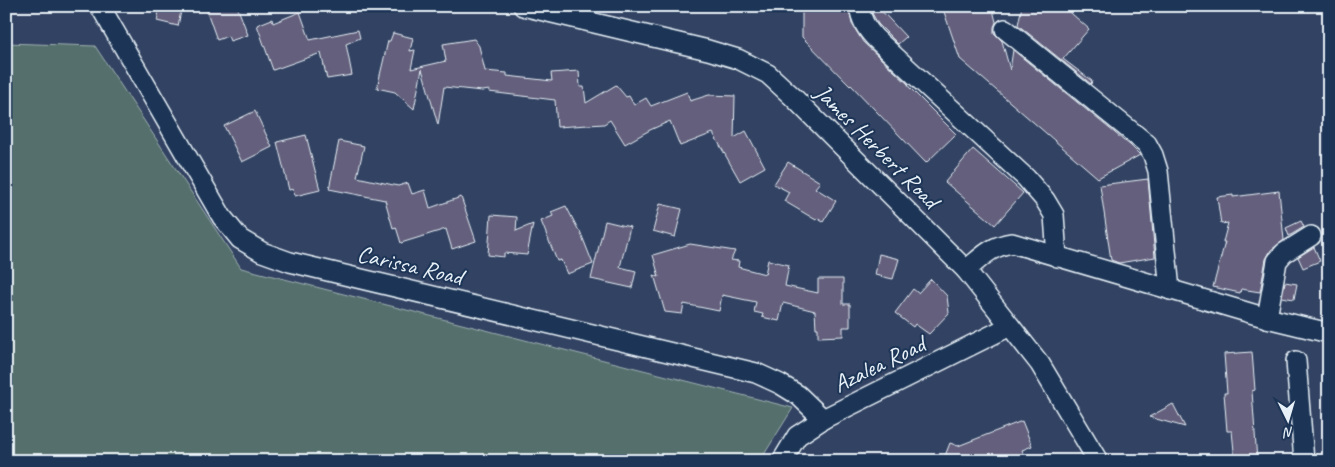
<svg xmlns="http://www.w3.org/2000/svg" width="1335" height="467" font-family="Caveat,sans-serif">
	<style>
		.green { fill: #556f6c; stroke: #9eb0b2 }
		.building { fill: #645f7c; stroke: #e8f1f8 }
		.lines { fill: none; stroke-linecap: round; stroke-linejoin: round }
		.minor-casing { stroke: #e8f1f8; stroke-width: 22 }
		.minor { stroke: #1d3557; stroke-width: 19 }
		.labels { text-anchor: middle; stroke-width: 4; stroke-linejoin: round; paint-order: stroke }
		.street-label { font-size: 24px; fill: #e8f1f8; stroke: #1d3557 }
	</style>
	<rect width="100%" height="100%" fill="#324262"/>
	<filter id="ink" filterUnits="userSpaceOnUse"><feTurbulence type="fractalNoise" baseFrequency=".02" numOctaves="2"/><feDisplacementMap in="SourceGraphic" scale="10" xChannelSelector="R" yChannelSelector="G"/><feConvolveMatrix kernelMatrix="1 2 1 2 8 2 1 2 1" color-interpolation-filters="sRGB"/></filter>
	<g filter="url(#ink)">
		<path class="green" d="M 6,43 L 95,46 L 241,268 L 793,408 L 760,461 L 6,461 Z"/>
		<g class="building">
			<path d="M 160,6 L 182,6 L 178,26 L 157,21 Z"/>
			<path d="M 205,6 L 237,6 L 248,35 L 230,41 L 228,36 L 217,40 Z"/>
			<path d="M 802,6 L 848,6 L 852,24 L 863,42 L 908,84 L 909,87 L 956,134 L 926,163 L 851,85 L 850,86 L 802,37 Z"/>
			<path d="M 870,6 L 877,6 L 906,37 L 898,44 L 878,24 L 873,15 Z"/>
			<path d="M 942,6 L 966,6 L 967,11 L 983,6 L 992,6 L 996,22 L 994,27 L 994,33 L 1002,41 L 1010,70 L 1013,50 L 1115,133 L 1124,141 L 1125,141 L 1130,145 L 1140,155 L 1098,178 L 960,59 Z"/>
			<path d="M 1022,6 L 1063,6 L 1089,29 L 1063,59 L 1092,81 L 1091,84 L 1018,25 Z"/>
			<path d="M 300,12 L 310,40 L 358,30 L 360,38 L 346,44 L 352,75 L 327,79 L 321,53 L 273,70 L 257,25 L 272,19 L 273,23 Z"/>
			<path d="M 393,33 L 413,38 L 410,51 L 415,50 L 411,69 L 446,61 L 443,44 L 474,39 L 479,46 L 485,71 L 507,73 L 507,76 L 552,81 L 551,73 L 579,71 L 580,87 L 584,87 L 586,103 L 616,85 L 626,97 L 629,96 L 634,105 L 646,98 L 651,106 L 687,92 L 690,101 L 709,95 L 735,96 L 734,138 L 746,131 L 765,167 L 740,181 L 713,133 L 680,146 L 670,121 L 650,130 L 625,144 L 610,120 L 604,124 L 557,127 L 555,100 L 489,92 L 490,90 L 482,91 L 444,87 L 438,125 L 422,69 L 414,109 L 395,92 L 377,88 L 388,41 L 390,41 Z"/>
			<path d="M 255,111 L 272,147 L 242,162 L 224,126 Z"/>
			<path d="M 306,135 L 320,190 L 295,196 L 293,189 L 289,190 L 277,142 Z"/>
			<path d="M 339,141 L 364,146 L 357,177 L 398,186 L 408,183 L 412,194 L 425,190 L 430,208 L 461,197 L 476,241 L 452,249 L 446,229 L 401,243 L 396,227 L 393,228 L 385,200 L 329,189 Z"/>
			<path d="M 973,149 L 1023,193 L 995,225 L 945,182 Z"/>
			<path d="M 788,162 L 820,182 L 815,188 L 836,201 L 823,222 L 817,218 L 816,220 L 784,201 L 789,192 L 774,184 Z"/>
			<path d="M 1148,179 L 1155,257 L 1119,263 L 1111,260 L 1100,185 Z"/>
			<path d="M 1279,191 L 1284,240 L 1271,250 L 1266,259 L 1260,292 L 1241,289 L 1240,293 L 1213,287 L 1225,242 L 1223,242 L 1228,223 L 1221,224 L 1217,197 L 1233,195 L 1233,197 Z"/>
			<path d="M 660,204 L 682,209 L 675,237 L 653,231 Z"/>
			<path d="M 566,206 L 579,231 L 580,231 L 593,264 L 567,274 L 561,260 L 557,261 L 541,221 L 553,216 L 551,212 Z"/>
			<path d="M 491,215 L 517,217 L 516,231 L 533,224 L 527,255 L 504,253 L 504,257 L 488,255 Z"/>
			<path d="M 605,221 L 630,227 L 620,267 L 636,271 L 632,288 L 591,279 Z"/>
			<path d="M 1301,221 L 1304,227 L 1289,236 L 1286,228 Z"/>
			<path d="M 690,244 L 735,251 L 731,260 L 739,261 L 738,267 L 765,274 L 768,260 L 789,265 L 785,286 L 818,293 L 818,279 L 843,279 L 843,304 L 850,304 L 850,327 L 843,327 L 843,336 L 818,337 L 818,328 L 816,328 L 815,311 L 783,303 L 779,321 L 762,317 L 763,314 L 754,312 L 756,302 L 722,295 L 719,311 L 684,304 L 682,314 L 665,312 L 654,275 L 659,277 L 653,255 Z"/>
			<path d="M 1314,247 L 1320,261 L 1303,268 L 1298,257 Z"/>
			<path d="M 879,254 L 899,259 L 893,279 L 875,275 Z"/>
			<path d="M 931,279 L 947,296 L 949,313 L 929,334 L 915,324 L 913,327 L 895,313 L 913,289 L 918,293 Z"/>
			<path d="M 1285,282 L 1297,284 L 1294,299 L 1282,297 Z"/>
			<path d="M 1252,352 L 1255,390 L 1252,391 L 1257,461 L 1235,461 L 1232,431 L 1227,431 L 1224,393 L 1227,393 L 1224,354 Z"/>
			<path d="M 1173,404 L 1185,427 L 1149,417 Z"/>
			<path d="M 1022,421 L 1032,446 L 1022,450 L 1025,457 L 1016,461 L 943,461 L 950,443 L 958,446 Z"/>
		</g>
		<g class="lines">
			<g class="minor-casing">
				<g id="minor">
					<path d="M 100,6 L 222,217 L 240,239 L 262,252 L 290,262 L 756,373 L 780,384 L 798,395 L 823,419"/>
					<path d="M 523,6 L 708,50 L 738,59 L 768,74 L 793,97 L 966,270 L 1040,364 L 1098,461"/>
					<path d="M 859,6 C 861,20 866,28 875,38 L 1026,178 L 1045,200 L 1054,215 L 1057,257"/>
					<path d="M 1005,29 L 1147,144 L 1153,155 L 1158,171 L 1170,290"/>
					<path d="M 966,270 C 982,257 991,246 1012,243 L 1267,318 L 1329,333"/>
					<path d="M 1267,318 L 1277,261 L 1284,253 L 1311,236"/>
					<path d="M 1296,361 L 1304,461"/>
					<path d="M 782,461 L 797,436 L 823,419 L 1010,326"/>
				</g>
			</g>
			<use href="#minor" class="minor"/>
		</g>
	</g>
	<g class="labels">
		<g class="street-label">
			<text transform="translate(877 146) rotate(45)" y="8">James Herbert Road</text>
			<text transform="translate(410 265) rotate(13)" y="8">Carissa Road</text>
			<text transform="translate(879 364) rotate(-26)" y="8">Azalea Road</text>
		</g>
	</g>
	<rect width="1335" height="467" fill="none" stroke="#1d3557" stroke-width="25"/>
	<rect x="12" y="12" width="1310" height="442" fill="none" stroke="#e8f1f8" stroke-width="2" filter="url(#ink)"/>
	<g transform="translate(1288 420) rotate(175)" stroke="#1d3557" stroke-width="4" paint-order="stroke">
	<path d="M0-4L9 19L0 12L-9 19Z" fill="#e8f1f8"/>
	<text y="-8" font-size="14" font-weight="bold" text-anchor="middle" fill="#e8f1f8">N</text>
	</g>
</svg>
